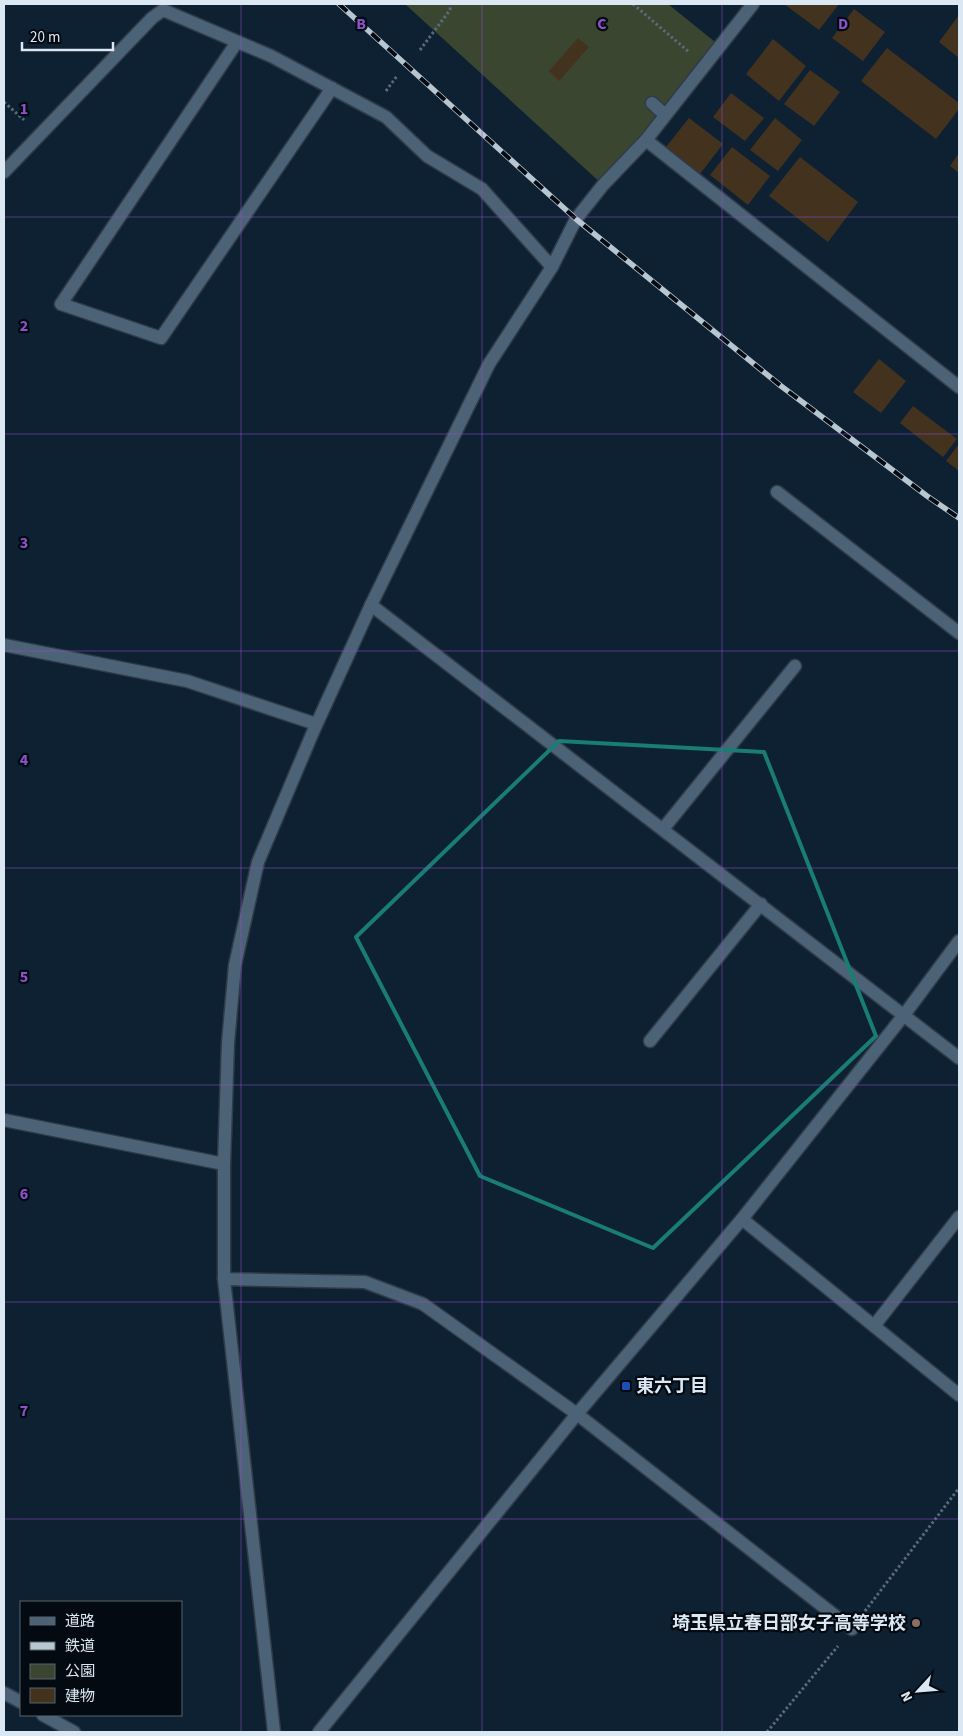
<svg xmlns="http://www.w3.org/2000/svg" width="963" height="1736" font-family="'Source Sans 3','Noto Sans JP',sans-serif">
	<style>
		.green { fill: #3a4630 }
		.building { fill: #43321d }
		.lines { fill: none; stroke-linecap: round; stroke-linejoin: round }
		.minor-casing { stroke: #303b49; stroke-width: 15 }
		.path { stroke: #596a79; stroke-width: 3; stroke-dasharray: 2.5 2.5; stroke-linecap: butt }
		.minor { stroke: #4c6276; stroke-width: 12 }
		.rail-casing { stroke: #b8c6d2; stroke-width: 5.5 }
		.rail { stroke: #030a11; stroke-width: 4; stroke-dasharray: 11; stroke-linecap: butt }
		.marked { fill: none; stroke: #197c75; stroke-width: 4; stroke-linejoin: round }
		.grid { fill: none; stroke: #8e51c9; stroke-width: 1; stroke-opacity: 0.55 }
		.transit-dot { fill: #1a4fb4; stroke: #030a11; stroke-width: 2 }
		.education-dot { fill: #8d6e63; stroke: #030a11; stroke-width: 2 }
		.labels { text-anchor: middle; stroke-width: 4.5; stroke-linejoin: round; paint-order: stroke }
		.poi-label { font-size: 18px; font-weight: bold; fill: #dbe7f3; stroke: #030a11; text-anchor: start }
		.grid-label { font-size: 16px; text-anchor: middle; font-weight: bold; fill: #8e51c9; stroke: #030a11; stroke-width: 4.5; stroke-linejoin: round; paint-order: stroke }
	</style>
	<rect width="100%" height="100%" fill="#0d2132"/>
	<path class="green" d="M 405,4 L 668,4 L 720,46 L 603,185 Z"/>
	<g class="building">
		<path d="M 784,4 L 839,4 L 819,30 Z"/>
		<path d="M 854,9 L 885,32 L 863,61 L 832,38 Z"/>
		<path d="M 959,15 L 959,58 L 939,42 Z"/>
		<path d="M 578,38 L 589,47 L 559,81 L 549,71 Z"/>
		<path d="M 773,39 L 806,66 L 779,101 L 746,74 Z"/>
		<path d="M 887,48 L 959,103 L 959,109 L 936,139 L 861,81 Z"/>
		<path d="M 810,70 L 840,92 L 814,126 L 784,104 Z"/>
		<path d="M 731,93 L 764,118 L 745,141 L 713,117 Z"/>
		<path d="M 689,118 L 723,144 L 700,174 L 666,147 Z"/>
		<path d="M 775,118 L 802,140 L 778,171 L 750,150 Z"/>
		<path d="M 732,147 L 770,176 L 748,205 L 710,175 Z"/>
		<path d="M 959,153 L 959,173 L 950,166 Z"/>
		<path d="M 800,157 L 858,202 L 828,242 L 769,196 Z"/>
		<path d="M 879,359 L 906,381 L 881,413 L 853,392 Z"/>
		<path d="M 913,406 L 957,439 L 943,457 L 900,423 Z"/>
		<path d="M 959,444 L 959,471 L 946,461 Z"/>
	</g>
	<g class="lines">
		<g class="minor-casing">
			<g id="minor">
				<path d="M 237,42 L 61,304 L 161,338 L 332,88"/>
				<path d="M 652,103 L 665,115"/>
				<path d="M 646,140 L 959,387"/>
				<path d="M 4,172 L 152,18 L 163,10 L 271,56 L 386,117 L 427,156 L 482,189 L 552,267 L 489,364 L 371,605 L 313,732 L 258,862 L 235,965 L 228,1043 L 224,1164 L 224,1279 L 274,1732"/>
				<path d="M 552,267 L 576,219 L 603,185 L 646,140 L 753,4"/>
				<path d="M 777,492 L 959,633"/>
				<path d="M 371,605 L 959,1058"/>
				<path d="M 4,645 L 187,681 L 316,724"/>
				<path d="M 663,829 L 795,666"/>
				<path d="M 650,1041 L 761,904"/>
				<path d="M 4,1120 L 224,1164"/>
				<path d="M 742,1219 L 959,1395"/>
				<path d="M 224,1279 L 365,1282 L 423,1304 L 577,1414 L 852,1629"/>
				<path d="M 874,1326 L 959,1217"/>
				<path d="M 4,1693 L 21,1702"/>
				<path d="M 43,1715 L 74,1732"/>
				<path d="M 319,1732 L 577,1414 L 742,1219 L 904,1015 L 959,941"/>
			</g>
		</g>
		<g class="path">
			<path d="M 633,4 L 689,52"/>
			<path d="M 420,50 L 450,10 L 451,4"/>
			<path d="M 386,91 L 397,76"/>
			<path d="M 4,102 L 24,120"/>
			<path d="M 865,1611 L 959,1488"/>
			<path d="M 767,1732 L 838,1646"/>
		</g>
		<use href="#minor" class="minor"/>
		<g class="rail-casing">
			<path id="rail" d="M 339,4 L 576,219 L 781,386 L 927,496 L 959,518"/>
		</g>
		<use href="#rail" class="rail"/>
	</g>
	<path class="marked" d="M 559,741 L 764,752 L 876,1036 L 653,1248 L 480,1176 L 356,937 Z"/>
	<path class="grid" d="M 241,4 L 241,1732M 482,4 L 482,1732M 722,4 L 722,1732M 4,217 L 959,217M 4,434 L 959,434M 4,651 L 959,651M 4,868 L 959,868M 4,1085 L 959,1085M 4,1302 L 959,1302M 4,1519 L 959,1519"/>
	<rect class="transit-dot" x="621" y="1381" width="10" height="10" rx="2.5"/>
	<circle class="education-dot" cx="916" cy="1623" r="5"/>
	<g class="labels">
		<g class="poi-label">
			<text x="636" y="1392">東六丁目</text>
			<text x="906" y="1629" text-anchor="end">埼玉県立春日部女子高等学校</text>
		</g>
	</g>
	<g class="grid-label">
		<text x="361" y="29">B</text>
		<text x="602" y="29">C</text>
		<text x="843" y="29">D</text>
		<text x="24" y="114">1</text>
		<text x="24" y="331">2</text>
		<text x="24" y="548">3</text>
		<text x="24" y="765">4</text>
		<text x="24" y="982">5</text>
		<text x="24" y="1199">6</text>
		<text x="24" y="1416">7</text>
	</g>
	<rect width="963" height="1736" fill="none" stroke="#dbe7f3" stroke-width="10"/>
	<rect x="20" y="1601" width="162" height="115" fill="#030a11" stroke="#59626b"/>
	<rect x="30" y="1617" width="25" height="8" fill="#4c6276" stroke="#59626b"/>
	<text x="65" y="1626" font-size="15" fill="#dbe7f3">道路</text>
	<rect x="30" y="1642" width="25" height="8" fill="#b8c6d2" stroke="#59626b"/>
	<text x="65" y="1651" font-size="15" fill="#dbe7f3">鉄道</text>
	<rect x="30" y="1664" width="25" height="15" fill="#3a4630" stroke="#59626b"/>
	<text x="65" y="1676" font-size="15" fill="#dbe7f3">公園</text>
	<rect x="30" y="1688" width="25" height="15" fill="#43321d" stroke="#59626b"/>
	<text x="65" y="1701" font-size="15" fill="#dbe7f3">建物</text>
	<g transform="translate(918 1691) rotate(244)" stroke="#030a11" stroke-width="4" paint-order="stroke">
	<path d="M0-4L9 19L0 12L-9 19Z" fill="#dbe7f3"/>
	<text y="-8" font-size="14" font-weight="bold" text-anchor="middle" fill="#dbe7f3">N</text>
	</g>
	<path d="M22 42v8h91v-8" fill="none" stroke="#dbe7f3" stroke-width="2.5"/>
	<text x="30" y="42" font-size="15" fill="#dbe7f3" stroke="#030a11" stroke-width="4" paint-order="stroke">20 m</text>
</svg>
